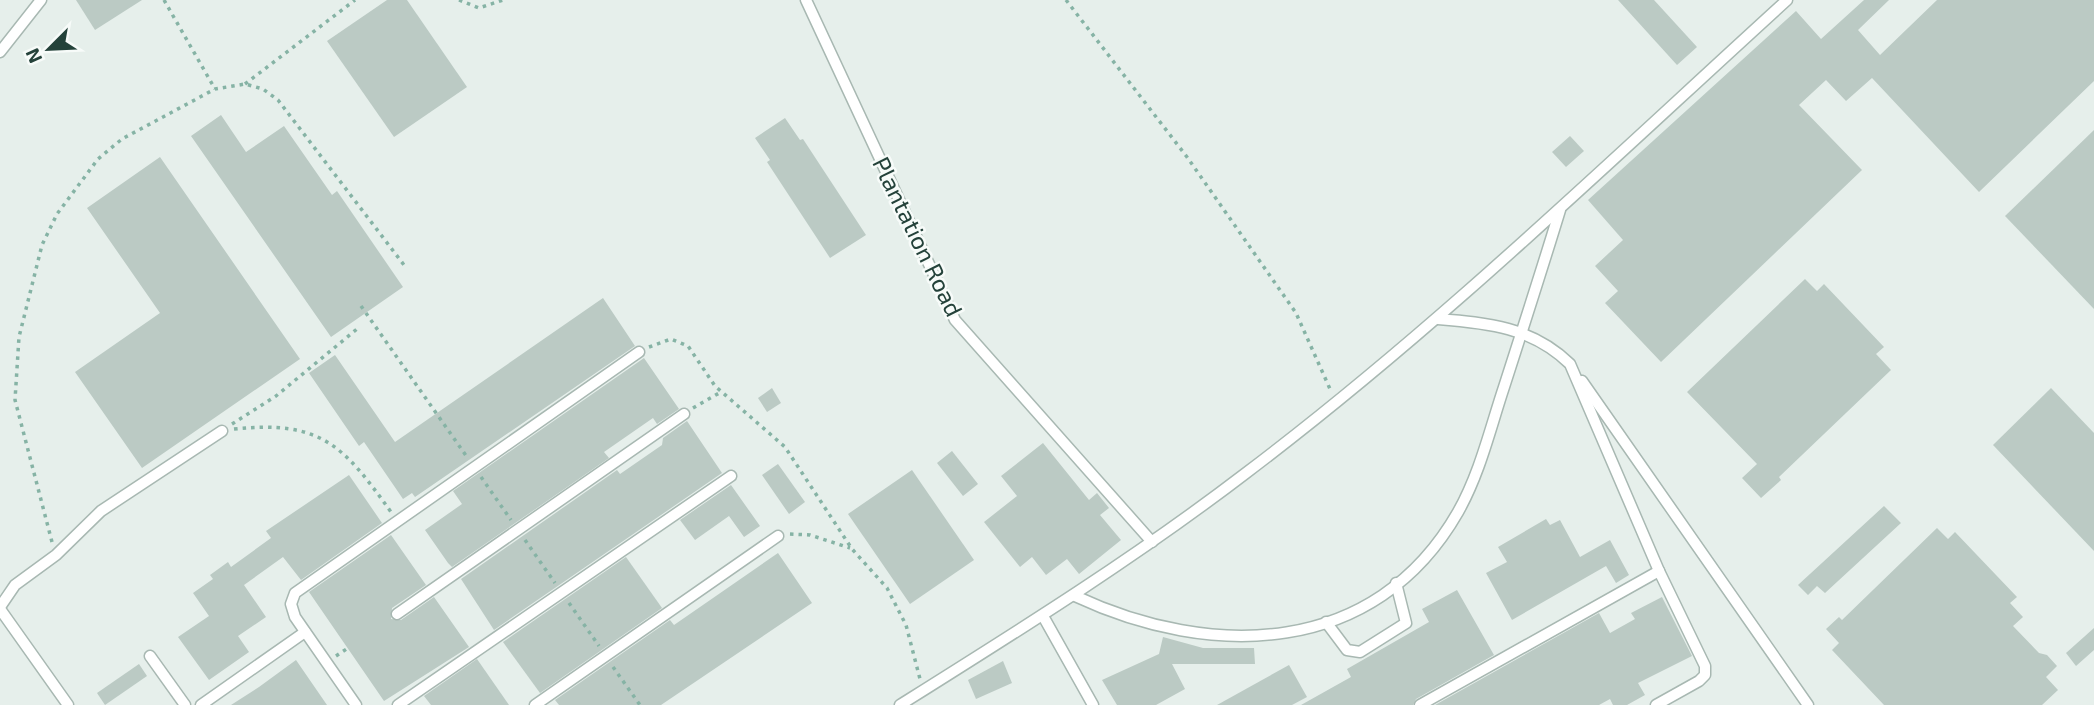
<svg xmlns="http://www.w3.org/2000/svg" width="2094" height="705" font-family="'Exo 2',sans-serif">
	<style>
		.building { fill: #bbcac4 }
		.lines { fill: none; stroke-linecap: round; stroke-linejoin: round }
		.service-casing { stroke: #a8b8b2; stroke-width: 13 }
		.path { stroke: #86b3a5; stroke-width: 3.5; stroke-dasharray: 3.5 5; stroke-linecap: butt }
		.service { stroke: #fff; stroke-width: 10 }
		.labels { text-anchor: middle; stroke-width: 5; stroke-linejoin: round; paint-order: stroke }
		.street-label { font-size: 24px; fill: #24423a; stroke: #f7fbf9 }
	</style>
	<rect width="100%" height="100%" fill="#e6efeb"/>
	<g class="building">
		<path d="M 76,0 L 142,0 L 95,30 Z"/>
		<path d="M 387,0 L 407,0 L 467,87 L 394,137 L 327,41 Z"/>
		<path d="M 1618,0 L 1654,0 L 1697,47 L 1677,65 Z"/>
		<path d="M 1864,0 L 1889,0 L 1858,30 L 1880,55 L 1937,0 L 2094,0 L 2094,81 L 1979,192 L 1872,78 L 1846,101 L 1826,80 L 1799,105 L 1862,170 L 1661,362 L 1605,303 L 1618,291 L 1595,266 L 1623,240 L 1588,200 L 1796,11 L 1821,39 Z"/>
		<path d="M 221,115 L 246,152 L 284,126 L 332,195 L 337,191 L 403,287 L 331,337 L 191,136 Z"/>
		<path d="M 785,118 L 800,140 L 803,139 L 866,235 L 830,258 L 767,162 L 770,160 L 755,138 Z"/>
		<path d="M 2094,130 L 2094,309 L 2005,216 Z"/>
		<path d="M 1570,136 L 1584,151 L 1566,167 L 1552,152 Z"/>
		<path d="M 160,157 L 300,359 L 142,468 L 75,372 L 160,313 L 87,208 Z"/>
		<path d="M 1805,279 L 1817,291 L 1824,284 L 1884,347 L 1876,354 L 1891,370 L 1779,477 L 1781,480 L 1761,498 L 1742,478 L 1757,464 L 1687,392 Z"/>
		<path d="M 603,298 L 635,346 L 415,497 L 412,493 L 403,499 L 364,442 L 359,446 L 309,373 L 335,355 L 395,442 Z"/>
		<path d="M 644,358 L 679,409 L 657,424 L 653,418 L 604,452 L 609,458 L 452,567 L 448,563 L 425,530 L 462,504 L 453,491 Z"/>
		<path d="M 772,388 L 781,403 L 767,412 L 758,398 Z"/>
		<path d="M 2051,388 L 2094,433 L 2094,551 L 1993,445 Z"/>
		<path d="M 687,421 L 722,473 L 494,630 L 461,579 L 617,470 L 620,474 L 662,445 L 663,438 Z"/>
		<path d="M 1043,443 L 1089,500 L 1097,493 L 1109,508 L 1100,515 L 1121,540 L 1079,574 L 1067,559 L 1046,575 L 1032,557 L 1020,567 L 984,522 L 1017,496 L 1001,476 Z"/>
		<path d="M 952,451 L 978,484 L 963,496 L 937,463 Z"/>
		<path d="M 778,464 L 805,502 L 789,514 L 762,475 Z"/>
		<path d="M 912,470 L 974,560 L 910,604 L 848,514 Z"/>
		<path d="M 349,475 L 382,523 L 301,580 L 283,557 L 244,585 L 266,617 L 238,636 L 249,652 L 209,680 L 178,637 L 209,616 L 193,593 L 213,579 L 210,575 L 228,562 L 231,567 L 271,538 L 266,531 Z"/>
		<path d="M 731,485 L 760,526 L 744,537 L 729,516 L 695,540 L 680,520 Z"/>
		<path d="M 1884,506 L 1901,523 L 1825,593 L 1817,586 L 1808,595 L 1798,585 Z"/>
		<path d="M 1546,519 L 1550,525 L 1560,520 L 1580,557 L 1610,540 L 1629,575 L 1616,583 L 1606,566 L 1512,620 L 1486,573 L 1507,562 L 1498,547 Z"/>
		<path d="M 1937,528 L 1948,539 L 1955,532 L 2017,597 L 2010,603 L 2023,617 L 2013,626 L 2039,653 L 2047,655 L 2057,666 L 2046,677 L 2058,690 L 2042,705 L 1884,705 L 1832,650 L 1839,643 L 1826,629 L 1839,617 L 1842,620 Z"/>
		<path d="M 391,535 L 426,585 L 392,608 L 391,619 L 401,620 L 434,597 L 469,647 L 384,701 L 309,592 Z"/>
		<path d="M 778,553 L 812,603 L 661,705 L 559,705 L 555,700 L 670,620 L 674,625 Z"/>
		<path d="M 626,557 L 662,608 L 540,693 L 503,642 Z"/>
		<path d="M 1457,590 L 1494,655 L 1416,699 L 1413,705 L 1301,705 L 1351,677 L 1347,669 L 1429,622 L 1422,609 Z"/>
		<path d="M 1662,597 L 1692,656 L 1638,683 L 1645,695 L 1627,705 L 1613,705 L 1610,699 L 1599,705 L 1435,705 L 1599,613 L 1610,633 L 1635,619 L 1631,613 Z"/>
		<path d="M 2094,628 L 2094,650 L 2076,666 L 2066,653 Z"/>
		<path d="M 1163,637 L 1203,648 L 1254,648 L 1255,664 L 1172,664 L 1185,689 L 1156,705 L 1117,705 L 1102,680 L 1159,654 Z"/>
		<path d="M 477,659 L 509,705 L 431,705 L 424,696 Z"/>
		<path d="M 296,660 L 327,705 L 231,705 L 259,687 Z"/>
		<path d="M 1003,661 L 1012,683 L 976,699 L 968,680 Z"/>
		<path d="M 139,664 L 147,676 L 105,705 L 97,693 Z"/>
		<path d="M 1289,665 L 1307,697 L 1292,705 L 1217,705 Z"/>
	</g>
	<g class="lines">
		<g class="service-casing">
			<g id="service">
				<path d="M 806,0 L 955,320 L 1152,542"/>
				<path d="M 0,52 L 41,0"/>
				<path d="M 1438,319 C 1488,323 1532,327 1570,364 L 1659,571 L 1705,666 L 1705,675 L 1699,681 L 1656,705"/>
				<path d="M 1582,381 L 1808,705"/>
				<path d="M 1075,596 C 1212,660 1375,657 1458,512 C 1480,473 1490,429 1504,387 C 1523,328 1542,269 1560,210"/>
				<path d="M 0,607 L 15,585 L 56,555 L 101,511 L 222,431"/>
				<path d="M 0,609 L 68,705"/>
				<path d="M 397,614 L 684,414"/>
				<path d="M 1043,616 L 1093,705"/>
				<path d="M 1326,622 L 1347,650 L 1360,652 L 1406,623 L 1396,583"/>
				<path d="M 150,656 L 185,705"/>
				<path d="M 201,705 L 305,632"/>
				<path d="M 356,705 L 295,617 L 291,604 L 295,593 L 639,352"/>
				<path d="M 398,705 L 731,476"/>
				<path d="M 535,705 L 778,536"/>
				<path d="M 900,705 C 1018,631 1135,558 1246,473 C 1438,328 1610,161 1787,0"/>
				<path d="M 1420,705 L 1659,571"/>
			</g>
		</g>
		<g class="path">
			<path d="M 164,0 L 215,89"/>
			<path d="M 459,0 L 479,8 L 503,0"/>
			<path d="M 1066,0 L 1187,157 L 1296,313 L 1330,389"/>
			<path d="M 245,84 L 355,0"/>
			<path d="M 361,306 L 467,457"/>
			<path d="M 649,347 L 671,339 L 688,346 L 715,386 L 785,447 L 852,549 L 887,588 L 906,625 L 920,679"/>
			<path d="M 693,408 L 721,392"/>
			<path d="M 232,424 L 276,396 L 357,329"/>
			<path d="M 234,429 C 321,420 343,445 391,512"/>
			<path d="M 481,477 L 511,520"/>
			<path d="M 790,534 L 810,535 L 850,548"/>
			<path d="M 525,540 L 555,583"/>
			<path d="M 52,542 L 15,400 L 19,337 L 42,245 L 57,214 L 98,159 L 122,139 L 215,89 L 245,84 L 263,89 L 278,100 L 404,265"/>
			<path d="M 569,603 L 599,646"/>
			<path d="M 336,656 L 348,648"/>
			<path d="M 613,667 L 640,705"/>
		</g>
		<use href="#service" class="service"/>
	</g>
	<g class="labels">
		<g class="street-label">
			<text transform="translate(917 237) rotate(64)" y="8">Plantation Road</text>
		</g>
	</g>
	<g transform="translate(49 49) rotate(246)" stroke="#f7fbf9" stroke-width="5" paint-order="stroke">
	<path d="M0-5L12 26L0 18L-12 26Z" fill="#24423a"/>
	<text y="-10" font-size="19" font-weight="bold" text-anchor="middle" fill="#24423a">N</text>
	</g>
</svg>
